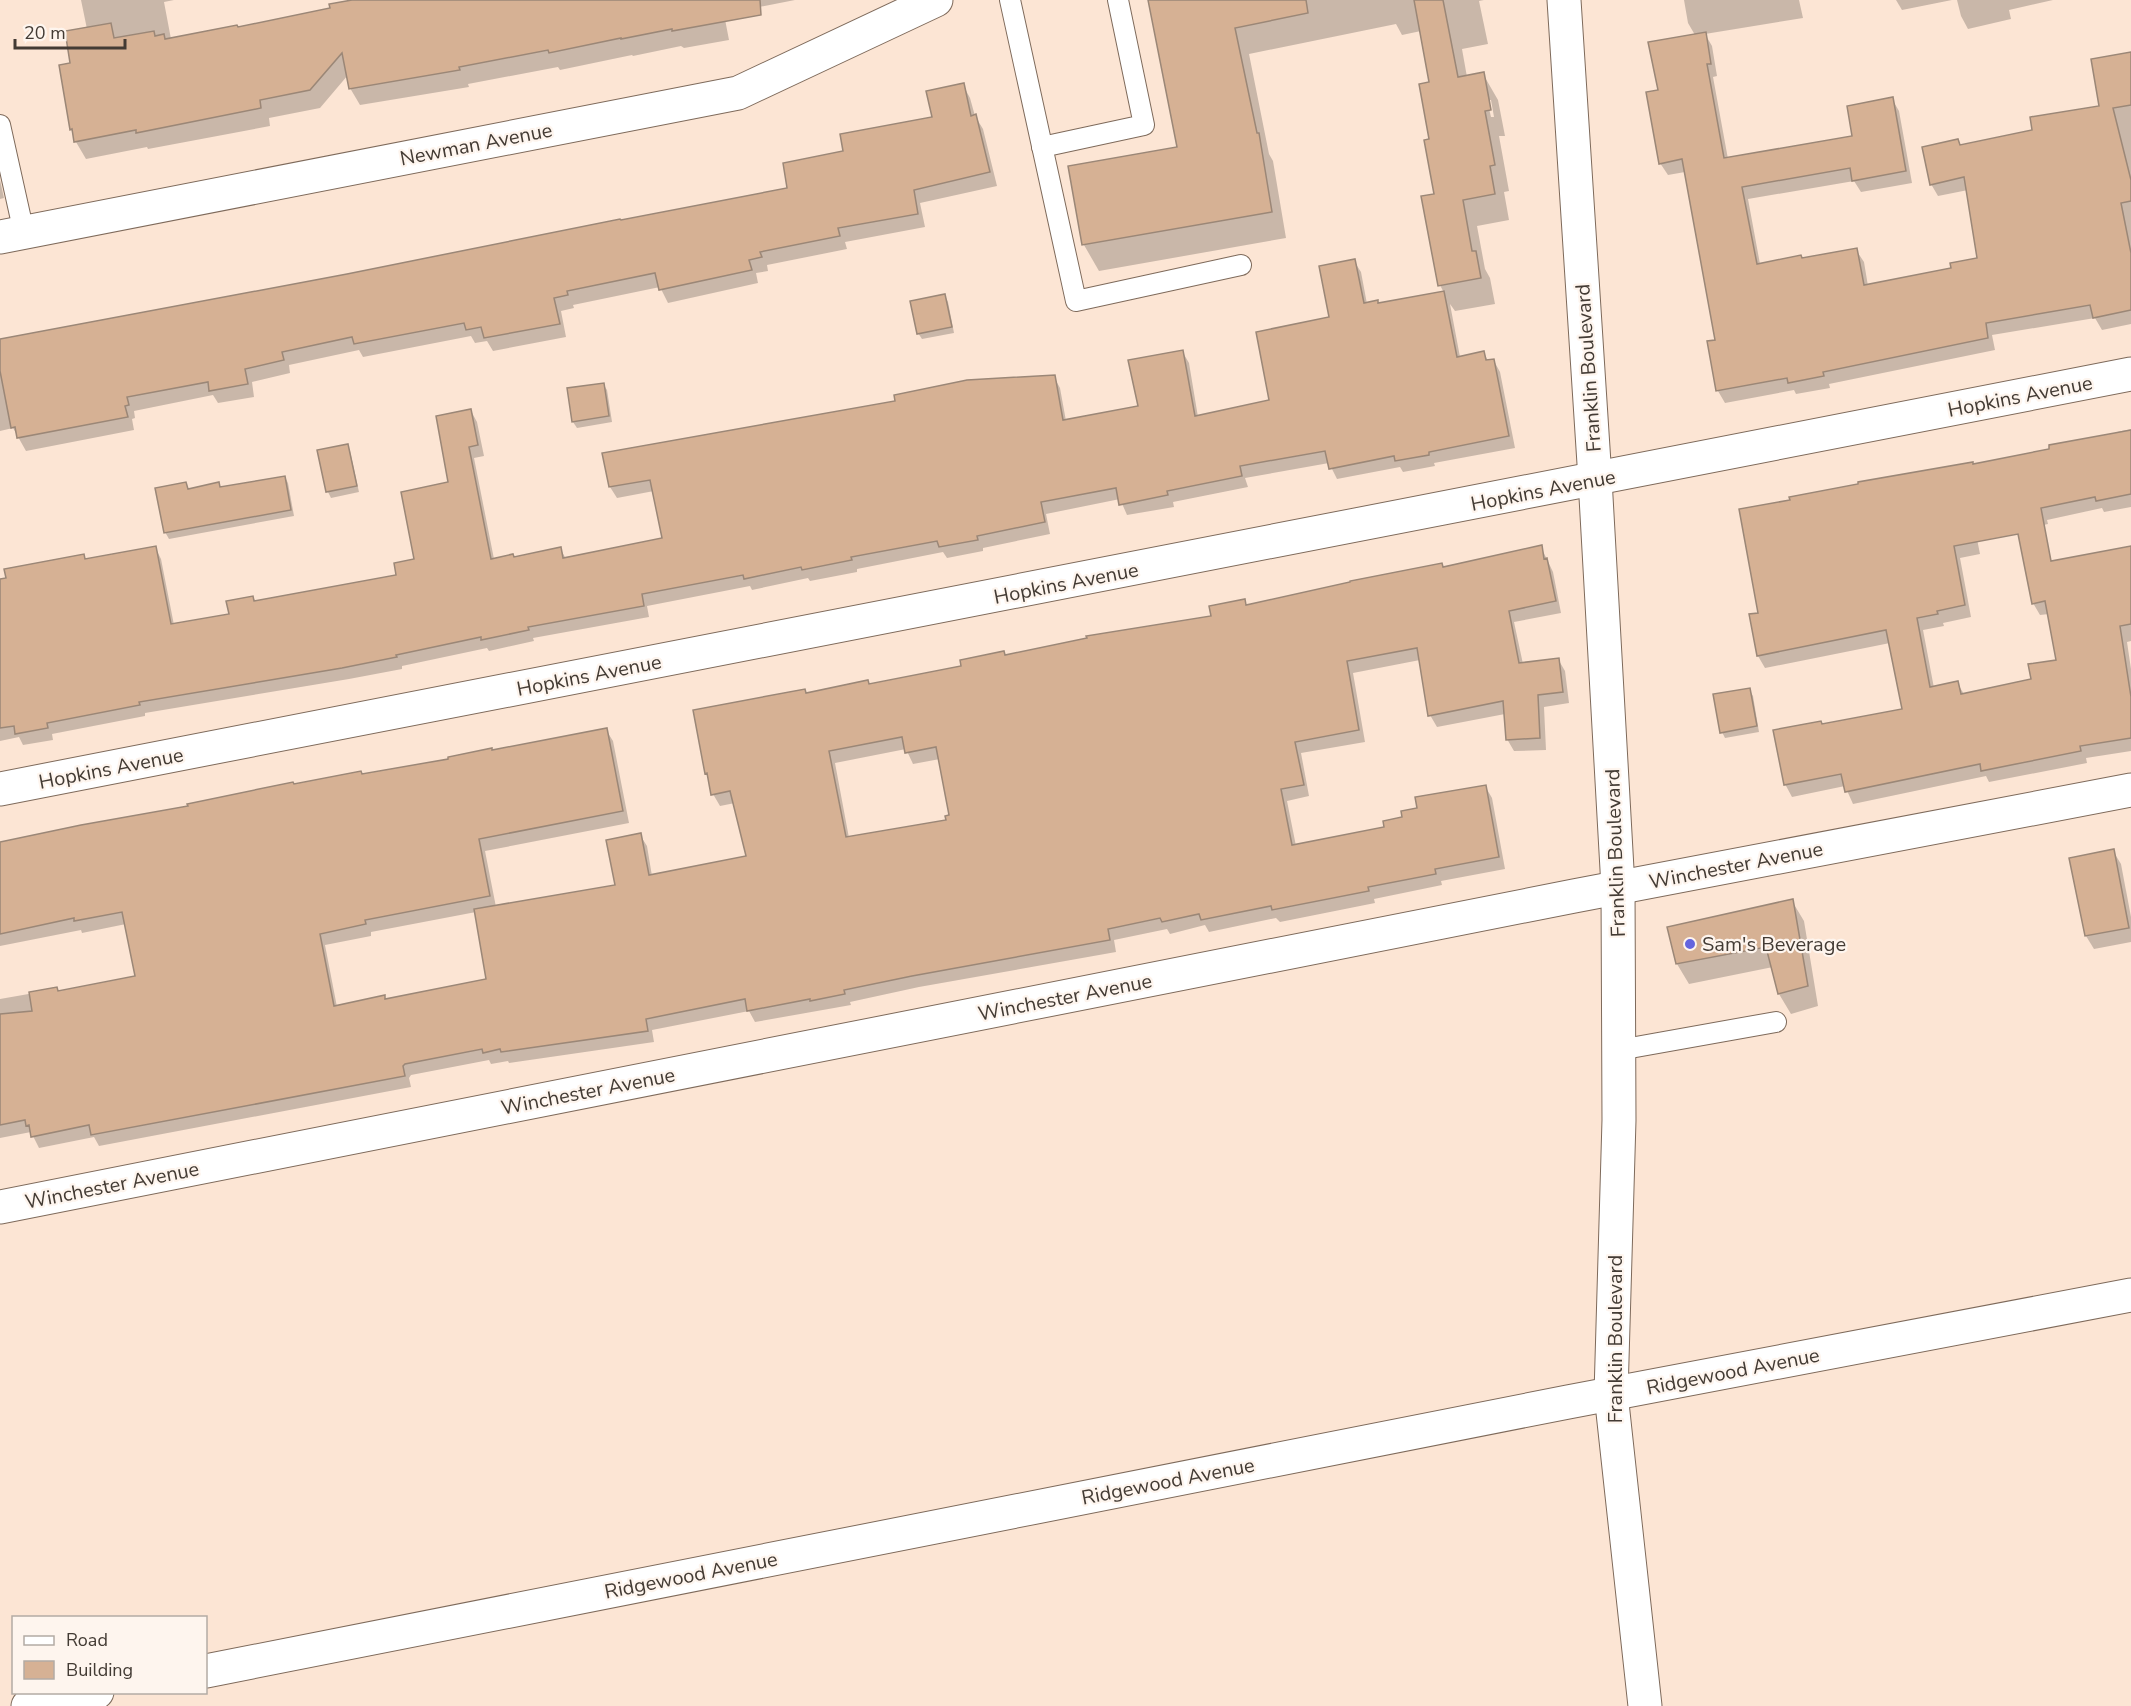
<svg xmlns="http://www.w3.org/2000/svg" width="2131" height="1706" font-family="'Nunito Sans',sans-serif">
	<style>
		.shadow { fill: #0003; fill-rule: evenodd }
		.building { fill: #d6b194; stroke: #9b8777; stroke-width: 1.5; fill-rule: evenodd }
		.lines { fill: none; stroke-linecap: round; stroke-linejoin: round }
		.service-casing { stroke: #7e6a5b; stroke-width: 22 }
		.minor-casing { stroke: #7e6a5b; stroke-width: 35 }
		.tertiary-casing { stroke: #7e6a5b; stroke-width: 35 }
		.service { stroke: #fff; stroke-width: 20 }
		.minor { stroke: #fff; stroke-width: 33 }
		.tertiary { stroke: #fff; stroke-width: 33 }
		.poi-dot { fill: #6565de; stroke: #fef5ee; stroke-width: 2 }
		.labels { text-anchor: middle; stroke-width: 4.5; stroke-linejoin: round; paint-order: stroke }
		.street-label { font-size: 20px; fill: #433b34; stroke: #fef5ee }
		.poi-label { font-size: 20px; fill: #433b34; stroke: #fef5ee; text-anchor: start }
	</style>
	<rect width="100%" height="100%" fill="#fce5d4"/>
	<g class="shadow">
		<path d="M 81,0 L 174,0 L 164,2 L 171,39 L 238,29 L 375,0 L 795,0 L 724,14 L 729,40 L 684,48 L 681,46 L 633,56 L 632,55 L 560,70 L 558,67 L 468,84 L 469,87 L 360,105 L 350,88 L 348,75 L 320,108 L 269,118 L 270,126 L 148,149 L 147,147 L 86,159 L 76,142 L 71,129 L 71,64 L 87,29 Z"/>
		<path d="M 1149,0 L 1484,0 L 1479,1 L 1488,44 L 1462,49 L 1467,77 L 1483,74 L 1498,100 L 1505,136 L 1499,136 L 1509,191 L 1504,192 L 1509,220 L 1477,226 L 1485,269 L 1490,278 L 1495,304 L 1455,311 L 1450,304 L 1460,357 L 1484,353 L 1488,361 L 1494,361 L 1500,372 L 1515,448 L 1434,463 L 1435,466 L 1403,472 L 1400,467 L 1337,479 L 1329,463 L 1245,478 L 1248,487 L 1173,502 L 1174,507 L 1127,515 L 1120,499 L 1046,514 L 1050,534 L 983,548 L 983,551 L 947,558 L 943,552 L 857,569 L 857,572 L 810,581 L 808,578 L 752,590 L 750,586 L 647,606 L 649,617 L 533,638 L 534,641 L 489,651 L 487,648 L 402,666 L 402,669 L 349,679 L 145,713 L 145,716 L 52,734 L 53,740 L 23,745 L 19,737 L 0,741 L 0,655 L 86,561 L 155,547 L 161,559 L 174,625 L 230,615 L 253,597 L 256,602 L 398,577 L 416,560 L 450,483 L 471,411 L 477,422 L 484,456 L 474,458 L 494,559 L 514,558 L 560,548 L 566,559 L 663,539 L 654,491 L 617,498 L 610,487 L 1054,377 L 1060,388 L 1066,421 L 1140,407 L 1182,351 L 1189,363 L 1198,417 L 1271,401 L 1331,319 L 1354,261 L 1361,272 L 1367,304 L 1379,305 L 1444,293 L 1440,285 L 1431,140 L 1430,84 L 1421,31 L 1402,35 L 1396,24 L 1249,54 L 1269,154 L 1273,161 L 1286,238 L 1099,271 L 1084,245 L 1179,149 ZM 1487,100 L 1491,100 L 1494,117 L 1491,117 Z"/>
		<path d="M 1684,0 L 1799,0 L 1803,18 L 1705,34 L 1712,46 L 1717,76 L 1713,77 L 1728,159 L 1854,137 L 1892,99 L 1899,111 L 1912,183 L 1861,192 L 1854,181 L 1748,199 L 1760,264 L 1802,260 L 1856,250 L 1864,262 L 1868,286 L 1953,269 L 1979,260 L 1968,190 L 1938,196 L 1931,184 L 1958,140 L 1961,146 L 2034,131 L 2101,107 L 2131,53 L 2131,324 L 2102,330 L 2095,318 L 1992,335 L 1995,350 L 1829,384 L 1830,388 L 1796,394 L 1794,390 L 1725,403 L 1718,391 L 1708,343 L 1716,341 L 1685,172 L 1668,175 L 1660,163 L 1659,91 L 1695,35 L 1688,23 Z"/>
		<path d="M 1896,0 L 1952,0 L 1902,10 Z"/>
		<path d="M 1957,0 L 2053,0 L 2009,10 L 2011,19 L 1968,29 L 1961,16 Z"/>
		<path d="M 963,85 L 970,98 L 975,116 L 983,129 L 997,186 L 920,203 L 925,227 L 845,242 L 847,249 L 767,265 L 768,271 L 756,273 L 758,283 L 668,303 L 660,287 L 573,305 L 574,308 L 561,311 L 566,337 L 493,351 L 487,341 L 475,343 L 471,336 L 363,357 L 359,350 L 289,365 L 290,373 L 252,382 L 254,397 L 218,403 L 213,395 L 134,411 L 135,418 L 132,419 L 134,430 L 26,451 L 13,428 L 0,431 L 0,340 L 347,275 L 789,189 L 845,153 L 933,118 Z"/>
		<path d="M 0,180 L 4,198 L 0,199 Z"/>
		<path d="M 945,296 L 948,302 L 954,333 L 922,339 L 918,333 Z"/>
		<path d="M 603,384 L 607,390 L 612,422 L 577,428 L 573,422 Z"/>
		<path d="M 2131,429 L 2131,507 L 2104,512 L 2102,508 L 2047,520 L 2048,524 L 1977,539 L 1980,554 L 1960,558 L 1971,617 L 1943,623 L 1944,626 L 1923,630 L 1934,688 L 1957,683 L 1964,694 L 2033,680 L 2058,661 L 2049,614 L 2040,615 L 2033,603 L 2131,550 L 2131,641 L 2127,642 L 2131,669 L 2131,751 L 2086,758 L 2087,763 L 1989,782 L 1986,776 L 1853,804 L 1845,786 L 1792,797 L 1785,784 L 1822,726 L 1904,711 L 1890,643 L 1765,668 L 1758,656 L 1751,615 L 1760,614 L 1973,465 L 2118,434 L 2117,432 Z"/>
		<path d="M 347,445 L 350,451 L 359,492 L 331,498 L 328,492 Z"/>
		<path d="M 285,477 L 288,483 L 294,516 L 169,539 L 165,532 L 186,483 L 189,490 L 221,489 Z"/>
		<path d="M 1541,547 L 1553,572 L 1561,613 L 1514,622 L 1523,664 L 1558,659 L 1565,671 L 1569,703 L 1544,707 L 1546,750 L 1514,751 L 1507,739 L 1505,714 L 1437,727 L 1430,715 L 1420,660 L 1353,673 L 1365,742 L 1301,753 L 1309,796 L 1287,801 L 1296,846 L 1386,828 L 1419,809 L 1485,786 L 1492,798 L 1505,869 L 1441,881 L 1442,885 L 1374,899 L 1375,903 L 1280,922 L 1276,918 L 1209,932 L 1205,925 L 1170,934 L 1167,929 L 1114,940 L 1116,952 L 919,987 L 850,1002 L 851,1005 L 755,1022 L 749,1011 L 652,1030 L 654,1042 L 509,1063 L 508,1061 L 491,1064 L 489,1060 L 411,1075 L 409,1078 L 411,1087 L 99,1146 L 94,1137 L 39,1148 L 31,1132 L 0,1138 L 0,999 L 57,989 L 59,993 L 136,977 L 126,924 L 82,933 L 81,930 L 0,946 L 0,843 L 294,785 L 363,776 L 606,730 L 613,741 L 629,823 L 485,851 L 496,907 L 617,886 L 640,835 L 647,846 L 652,876 L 748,857 L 735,803 L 720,806 L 713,794 L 710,780 L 706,773 L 806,694 L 869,685 L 963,667 L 1006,656 L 1213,617 L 1244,601 L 1247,606 ZM 906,749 L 913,764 L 940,759 L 951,816 L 947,821 L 849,838 L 835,763 ZM 476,912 L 488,980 L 386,1001 L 384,997 L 337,1007 L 325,945 L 371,936 L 371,932 Z"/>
		<path d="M 1749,689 L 1753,696 L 1759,732 L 1725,738 L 1722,732 Z"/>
		<path d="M 2113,851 L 2121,864 L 2131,917 L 2131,942 L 2094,949 L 2086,936 Z"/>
		<path d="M 1792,901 L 1804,921 L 1818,1006 L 1791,1014 L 1779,994 L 1773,967 L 1689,984 L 1677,964 Z"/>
	</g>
	<g class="building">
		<path d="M 352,0 L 760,0 L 761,15 L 672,31 L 672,29 L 621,39 L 621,38 L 549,53 L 548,50 L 459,67 L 460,70 L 349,89 L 342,53 L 310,90 L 260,100 L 261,108 L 136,133 L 136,130 L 74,142 L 72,129 L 70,130 L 59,65 L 70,63 L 65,31 L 111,23 L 114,38 L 154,31 L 155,36 L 164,34 L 165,39 L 237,25 L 238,27 L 330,8 L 329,4 Z"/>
		<path d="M 1148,0 L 1306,0 L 1308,13 L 1235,28 L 1257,133 L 1259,133 L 1272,212 L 1082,245 L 1068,166 L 1177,147 Z"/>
		<path d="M 1414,0 L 1443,0 L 1458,77 L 1484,72 L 1491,110 L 1485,111 L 1495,165 L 1490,166 L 1495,194 L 1463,200 L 1472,251 L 1476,251 L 1481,278 L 1438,286 L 1421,196 L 1434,194 L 1424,140 L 1429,139 L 1419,84 L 1429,82 Z"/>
		<path d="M 1706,32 L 1711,64 L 1707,64 L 1724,158 L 1852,136 L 1847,106 L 1893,97 L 1906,171 L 1852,181 L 1850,168 L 1742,187 L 1757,264 L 1801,255 L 1802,258 L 1857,248 L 1864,285 L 1951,268 L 1950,263 L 1977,258 L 1964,177 L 1930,185 L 1922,147 L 1958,139 L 1960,145 L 2032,130 L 2030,117 L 2099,106 L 2091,59 L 2131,52 L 2131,105 L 2113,108 L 2131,180 L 2131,201 L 2121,203 L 2131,253 L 2131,310 L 2093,318 L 2090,305 L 1986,323 L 1988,338 L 1823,372 L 1824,376 L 1788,383 L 1787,378 L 1716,391 L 1707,341 L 1715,340 L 1682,159 L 1659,164 L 1646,92 L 1658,90 L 1648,42 Z"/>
		<path d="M 964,83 L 971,116 L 976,114 L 990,172 L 914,190 L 918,214 L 838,228 L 840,236 L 760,252 L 762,257 L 749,260 L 752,270 L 659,290 L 655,273 L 567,291 L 568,295 L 554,298 L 560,324 L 484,338 L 481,327 L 466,330 L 464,323 L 354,344 L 352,337 L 282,352 L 284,360 L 245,369 L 248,384 L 209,391 L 208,382 L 127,397 L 129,405 L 125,406 L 128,417 L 17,438 L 15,427 L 11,428 L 0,371 L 0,339 L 347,274 L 620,219 L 621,220 L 787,188 L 783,163 L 843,151 L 840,134 L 932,117 L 926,91 Z"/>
		<path d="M 1355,259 L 1364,303 L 1378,300 L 1378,303 L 1444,291 L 1457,357 L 1484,351 L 1486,360 L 1494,359 L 1509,436 L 1429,452 L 1429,455 L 1395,461 L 1394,456 L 1329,469 L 1325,451 L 1240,466 L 1242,476 L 1167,491 L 1168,495 L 1119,505 L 1116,488 L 1041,502 L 1045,522 L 977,536 L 978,540 L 939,547 L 937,541 L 851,557 L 852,560 L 802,570 L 801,567 L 744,579 L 743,575 L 642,594 L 644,606 L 528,627 L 529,630 L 481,640 L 481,637 L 396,655 L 397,657 L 342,668 L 139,702 L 140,705 L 47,723 L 48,728 L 15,734 L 14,726 L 0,728 L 0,579 L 6,578 L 4,569 L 84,554 L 85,559 L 156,546 L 171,624 L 229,614 L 226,601 L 253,596 L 254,601 L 396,575 L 394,563 L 414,559 L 401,492 L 448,482 L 436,416 L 471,409 L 478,445 L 469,447 L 491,559 L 513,554 L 514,557 L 561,547 L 563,558 L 662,538 L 650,480 L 609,487 L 602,453 L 895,401 L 894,395 L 967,380 L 1055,375 L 1063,420 L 1138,406 L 1128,360 L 1183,350 L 1195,416 L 1269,400 L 1256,332 L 1329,317 L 1319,266 Z"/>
		<path d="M 945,294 L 952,327 L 917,334 L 910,301 Z"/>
		<path d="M 604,383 L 609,416 L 572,422 L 567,388 Z"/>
		<path d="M 2131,430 L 2131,494 L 2096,501 L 2095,497 L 2041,508 L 2051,561 L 2131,546 L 2131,624 L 2120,626 L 2131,697 L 2131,738 L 2080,746 L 2081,751 L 1981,771 L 1980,764 L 1845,792 L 1841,774 L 1784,785 L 1773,730 L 1821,721 L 1822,724 L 1902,709 L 1886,630 L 1757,656 L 1749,614 L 1758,613 L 1739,509 L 1790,500 L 1789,497 L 1858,484 L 1858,482 L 1973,462 L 1973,464 L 2049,449 L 2049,445 ZM 2018,534 L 2032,604 L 2045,601 L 2056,660 L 2028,664 L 2031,679 L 1961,694 L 1958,681 L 1930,687 L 1917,618 L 1938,614 L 1937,611 L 1965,605 L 1954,546 Z"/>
		<path d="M 348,444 L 357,486 L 326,492 L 317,450 Z"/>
		<path d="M 285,476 L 291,510 L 164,533 L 155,488 L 186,482 L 188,489 L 219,482 L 220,487 Z"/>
		<path d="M 1542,545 L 1544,559 L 1547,558 L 1556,601 L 1509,611 L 1519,663 L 1559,658 L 1563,692 L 1538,695 L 1540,738 L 1506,740 L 1503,701 L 1428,716 L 1417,648 L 1347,661 L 1359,730 L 1295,742 L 1304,785 L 1281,789 L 1292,845 L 1384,827 L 1383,821 L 1402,817 L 1401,811 L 1417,808 L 1415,797 L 1486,785 L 1499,857 L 1435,869 L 1436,874 L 1368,887 L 1369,891 L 1272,910 L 1271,906 L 1201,920 L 1199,914 L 1162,922 L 1160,918 L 1108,929 L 1110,940 L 912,976 L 844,990 L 845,994 L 810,1001 L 810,999 L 747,1011 L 745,999 L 646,1019 L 648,1031 L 501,1052 L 500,1049 L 483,1053 L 482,1049 L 405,1064 L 403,1066 L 405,1076 L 91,1135 L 89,1125 L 31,1137 L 29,1125 L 26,1126 L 25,1120 L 0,1125 L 0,1014 L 32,1011 L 29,992 L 57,987 L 58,991 L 135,976 L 122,912 L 74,921 L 74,918 L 0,934 L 0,842 L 81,825 L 188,806 L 187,804 L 293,782 L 294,784 L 361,771 L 362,774 L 448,759 L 448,757 L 492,748 L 492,750 L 607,728 L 623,811 L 479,839 L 490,896 L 365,920 L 366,924 L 320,934 L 334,1006 L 385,995 L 385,999 L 486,979 L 474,909 L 615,885 L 606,840 L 641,833 L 649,875 L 746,856 L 730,791 L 711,795 L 707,773 L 705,774 L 693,710 L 805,689 L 806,693 L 868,680 L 869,684 L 961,666 L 960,660 L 1004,651 L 1005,655 L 1087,638 L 1086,636 L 1211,616 L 1209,606 L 1245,599 L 1246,605 L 1350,582 L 1350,581 L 1442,563 L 1443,567 ZM 902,737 L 905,753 L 936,747 L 949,815 L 945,816 L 946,820 L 846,837 L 829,751 Z"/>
		<path d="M 1750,688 L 1757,726 L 1720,733 L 1713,694 Z"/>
		<path d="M 2114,849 L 2129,928 L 2085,936 L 2069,858 Z"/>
		<path d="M 1793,899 L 1808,986 L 1778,994 L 1766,947 L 1676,964 L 1667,927 Z"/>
	</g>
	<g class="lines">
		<g class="service-casing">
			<g id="service">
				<path d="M 1010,0 L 1076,301 L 1241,265"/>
				<path d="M 0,125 L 24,233"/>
				<path d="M 1042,147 L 1144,125 L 1118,0"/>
				<path d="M 1619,1050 L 1776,1022"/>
			</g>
		</g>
		<g class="minor-casing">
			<g id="minor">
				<path d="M 0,237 L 738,93 L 936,0"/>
				<path d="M 0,789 L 2131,374"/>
				<path d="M 0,1207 L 1574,896 L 2131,790"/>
				<path d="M 206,1671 L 1568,1402 L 2131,1295"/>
				<path d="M 28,1706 L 97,1692"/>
			</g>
		</g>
		<g class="tertiary-casing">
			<path id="tertiary" d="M 1564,0 L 1595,479 L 1618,887 L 1619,1120 L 1611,1394 L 1645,1706"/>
		</g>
		<use href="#service" class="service"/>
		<use href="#minor" class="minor"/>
		<use href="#tertiary" class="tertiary"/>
	</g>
	<circle class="poi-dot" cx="1690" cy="944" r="6"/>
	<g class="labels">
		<g class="street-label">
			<text transform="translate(476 144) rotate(-11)" y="7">Newman Avenue</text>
			<text transform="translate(1588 368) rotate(-94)" y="7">Franklin Boulevard</text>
			<text transform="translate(2020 396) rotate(-11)" y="7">Hopkins Avenue</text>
			<text transform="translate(1543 490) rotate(-11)" y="7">Hopkins Avenue</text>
			<text transform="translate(1066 583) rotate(-11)" y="7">Hopkins Avenue</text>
			<text transform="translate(589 675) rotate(-11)" y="7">Hopkins Avenue</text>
			<text transform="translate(111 768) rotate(-11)" y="7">Hopkins Avenue</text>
			<text transform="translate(1615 853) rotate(-92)" y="7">Franklin Boulevard</text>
			<text transform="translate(1736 865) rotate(-11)" y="7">Winchester Avenue</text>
			<text transform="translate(1065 997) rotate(-11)" y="7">Winchester Avenue</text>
			<text transform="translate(588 1091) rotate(-11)" y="7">Winchester Avenue</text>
			<text transform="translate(112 1185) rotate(-11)" y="7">Winchester Avenue</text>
			<text transform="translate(1615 1339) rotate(-90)" y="7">Franklin Boulevard</text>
			<text transform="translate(1733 1371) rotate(-11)" y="7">Ridgewood Avenue</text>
			<text transform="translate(1168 1481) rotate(-11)" y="7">Ridgewood Avenue</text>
			<text transform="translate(691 1575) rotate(-11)" y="7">Ridgewood Avenue</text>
		</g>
		<g class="poi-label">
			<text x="1702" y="951">Sam's Beverage</text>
		</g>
	</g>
	<rect x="12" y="1616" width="195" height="78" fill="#fef5ee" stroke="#b3aba4" stroke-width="1.5"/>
	<rect x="24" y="1636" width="30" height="9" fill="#ffffff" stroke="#b3aba4" stroke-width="1.5"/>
	<text x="66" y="1646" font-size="18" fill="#433b34">Road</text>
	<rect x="24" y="1661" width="30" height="18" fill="#d6b194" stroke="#b3aba4" stroke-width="1.5"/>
	<text x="66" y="1676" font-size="18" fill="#433b34">Building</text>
	<path d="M15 39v9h110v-9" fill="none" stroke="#433b34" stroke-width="3"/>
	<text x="24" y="39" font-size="18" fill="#433b34" stroke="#fef5ee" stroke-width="4.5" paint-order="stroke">20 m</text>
</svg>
